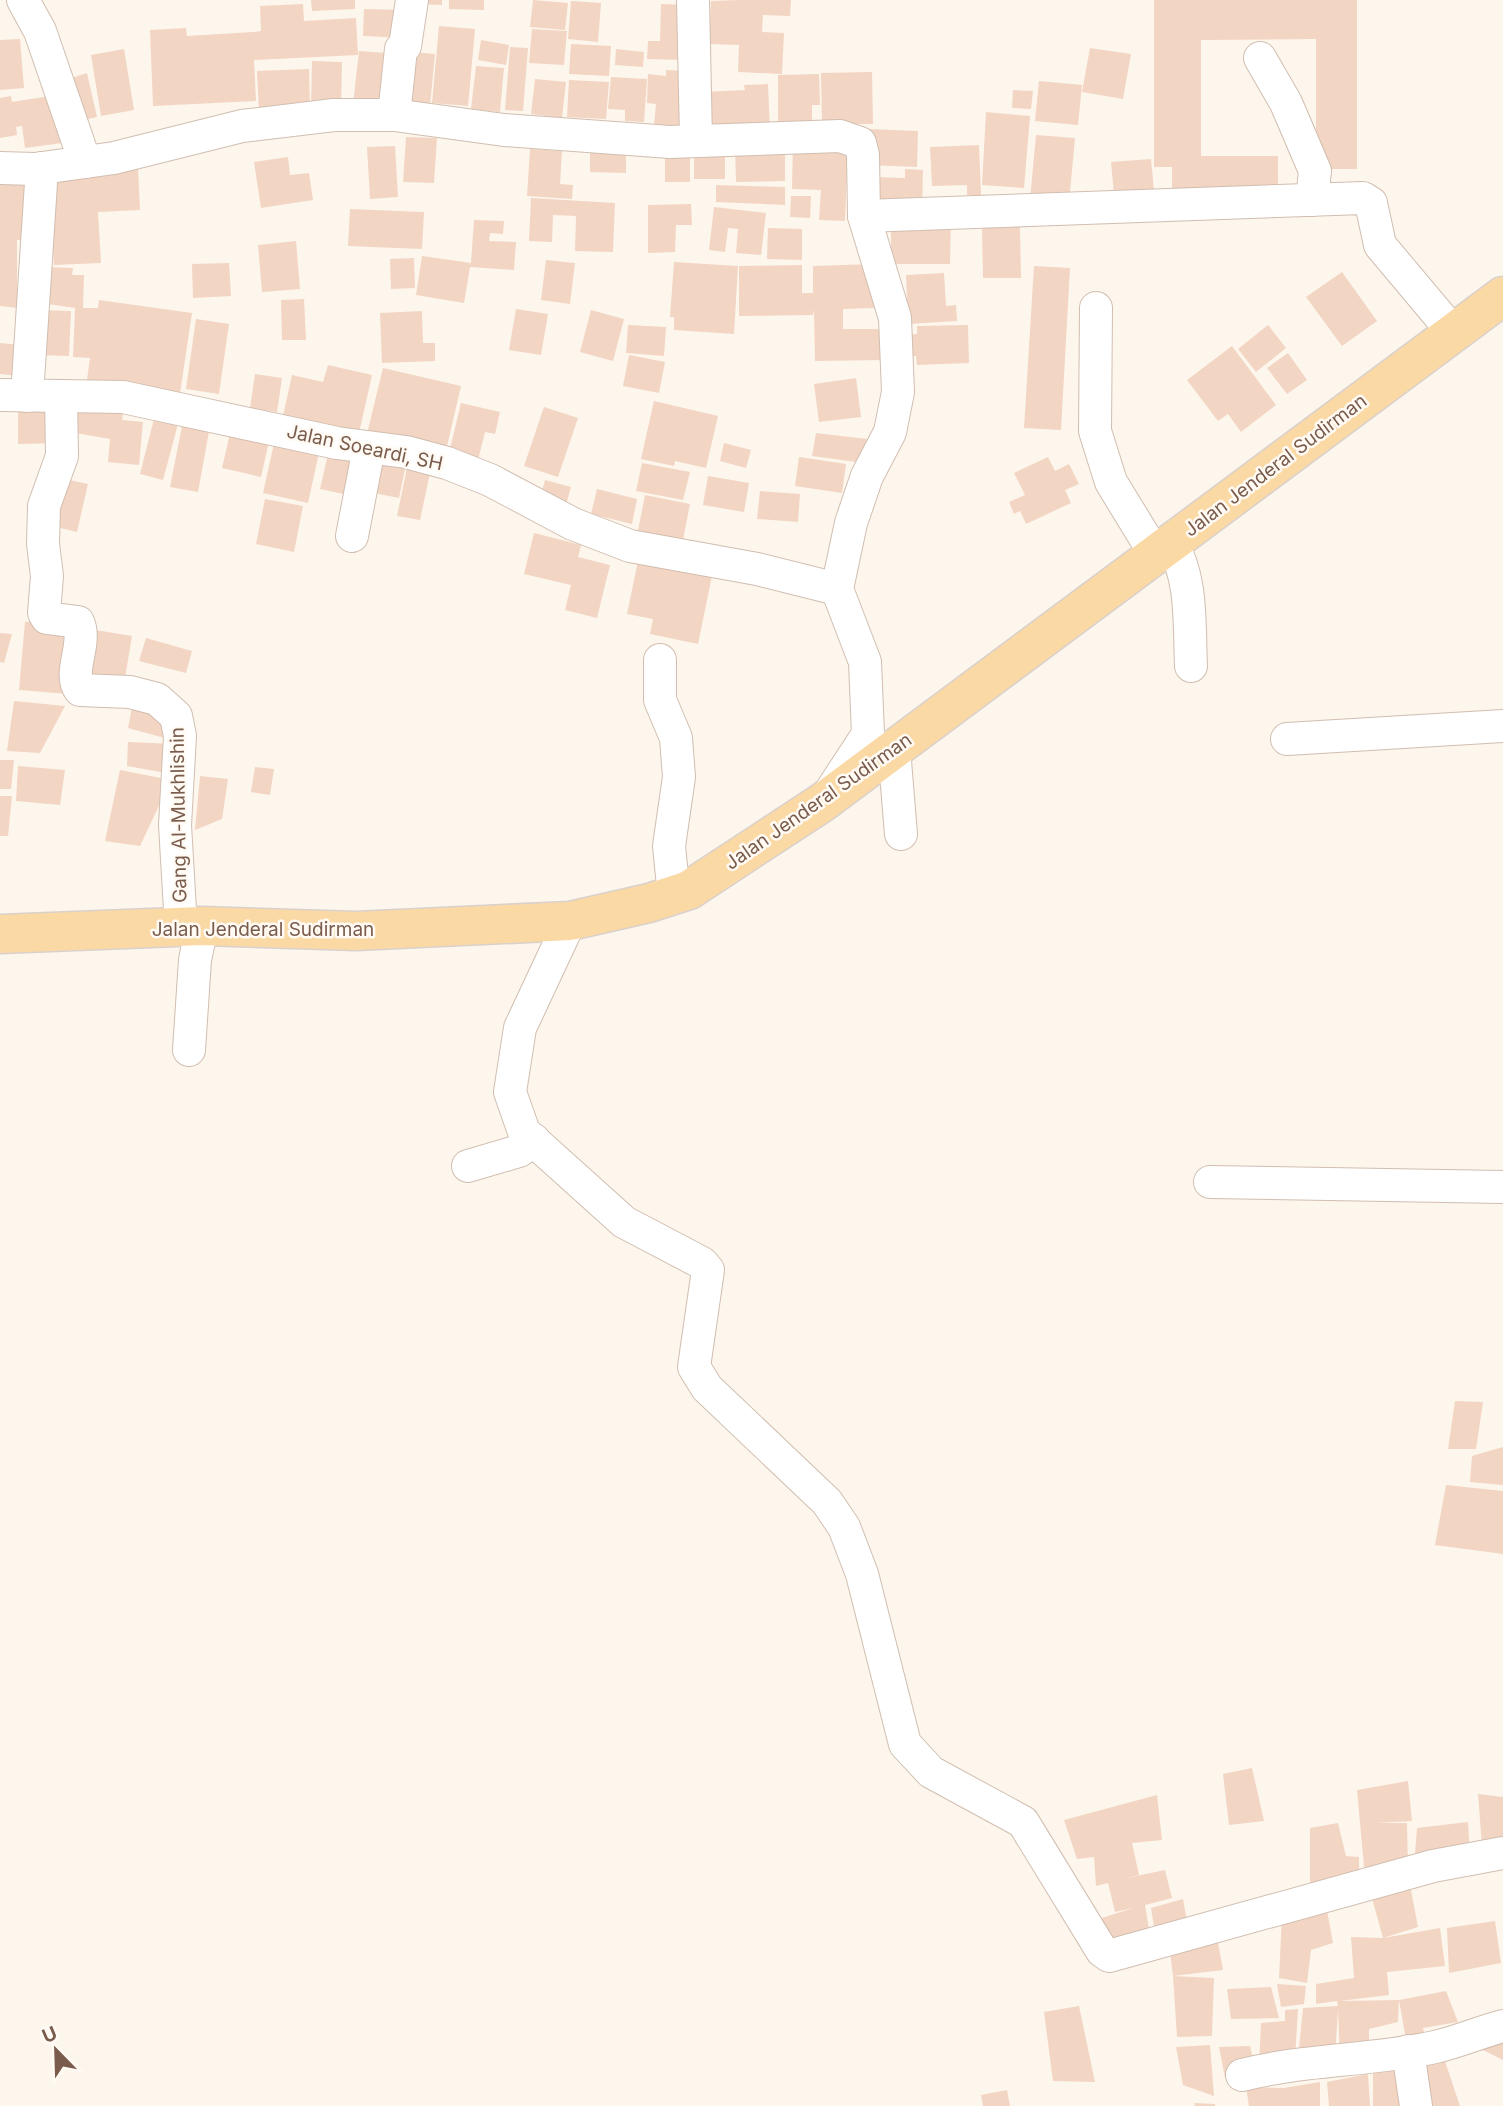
<svg xmlns="http://www.w3.org/2000/svg" width="1503" height="2106" font-family="Inter,sans-serif">
	<style>
		.building { fill: #f3d5c3 }
		.lines { fill: none; stroke-linecap: round; stroke-linejoin: round }
		.minor-casing { stroke: #d1beb0; stroke-width: 34 }
		.major-casing { stroke: #dad1cd; stroke-width: 41 }
		.minor { stroke: #fff; stroke-width: 32 }
		.major { stroke: #fbd9a5; stroke-width: 38 }
		.labels { text-anchor: middle; stroke-width: 5; stroke-linejoin: round; paint-order: stroke }
		.street-label { font-size: 19px; fill: #7a5c4d; stroke: #fffaf3 }
	</style>
	<rect width="100%" height="100%" fill="#fdf6ec"/>
	<g class="building">
		<path d="M 311,0 L 355,0 L 355,9 L 312,11 Z"/>
		<path d="M 415,0 L 442,0 L 442,5 L 415,4 Z"/>
		<path d="M 449,0 L 484,0 L 484,10 L 449,9 Z"/>
		<path d="M 533,0 L 568,3 L 565,30 L 530,27 Z"/>
		<path d="M 740,0 L 791,0 L 790,16 L 763,15 L 762,32 L 784,33 L 782,74 L 738,72 L 739,45 L 709,44 L 711,1 Z"/>
		<path d="M 1154,0 L 1357,0 L 1357,169 L 1316,169 L 1316,39 L 1201,40 L 1201,156 L 1278,156 L 1278,198 L 1172,198 L 1172,167 L 1154,167 Z"/>
		<path d="M 571,1 L 601,3 L 598,42 L 568,39 Z"/>
		<path d="M 303,4 L 304,21 L 356,18 L 358,55 L 254,60 L 256,101 L 153,106 L 150,30 L 186,28 L 187,36 L 253,32 L 261,31 L 260,6 Z"/>
		<path d="M 661,4 L 687,5 L 685,60 L 647,59 L 648,41 L 660,41 Z"/>
		<path d="M 364,9 L 405,10 L 404,38 L 363,36 Z"/>
		<path d="M 439,26 L 475,29 L 468,106 L 432,103 Z"/>
		<path d="M 532,29 L 567,31 L 564,65 L 529,63 Z"/>
		<path d="M 20,39 L 24,88 L 0,90 L 0,40 Z"/>
		<path d="M 481,40 L 509,45 L 506,65 L 478,60 Z"/>
		<path d="M 571,44 L 611,46 L 609,76 L 569,74 Z"/>
		<path d="M 510,47 L 528,48 L 523,111 L 505,110 Z"/>
		<path d="M 1090,48 L 1131,54 L 1123,99 L 1082,92 Z"/>
		<path d="M 124,49 L 134,110 L 101,116 L 91,55 Z"/>
		<path d="M 616,49 L 644,52 L 643,67 L 615,65 Z"/>
		<path d="M 359,51 L 400,54 L 386,108 L 353,104 Z"/>
		<path d="M 402,51 L 435,54 L 430,106 L 397,102 Z"/>
		<path d="M 312,61 L 342,62 L 341,109 L 311,109 Z"/>
		<path d="M 476,66 L 504,68 L 500,112 L 471,109 Z"/>
		<path d="M 309,69 L 310,109 L 259,112 L 257,71 Z"/>
		<path d="M 666,70 L 687,71 L 684,127 L 654,125 L 656,104 L 647,103 L 648,74 L 666,76 Z"/>
		<path d="M 872,72 L 873,124 L 822,124 L 821,73 Z"/>
		<path d="M 87,73 L 97,117 L 75,122 L 65,80 Z"/>
		<path d="M 819,74 L 820,105 L 812,105 L 812,129 L 778,129 L 778,75 Z"/>
		<path d="M 611,77 L 647,79 L 644,122 L 625,121 L 625,110 L 608,109 Z"/>
		<path d="M 535,79 L 566,82 L 562,118 L 531,114 Z"/>
		<path d="M 569,80 L 609,82 L 606,119 L 567,117 Z"/>
		<path d="M 1039,81 L 1082,85 L 1078,125 L 1035,121 Z"/>
		<path d="M 768,84 L 770,132 L 706,135 L 704,92 L 745,90 L 744,85 Z"/>
		<path d="M 1013,90 L 1033,91 L 1031,109 L 1012,108 Z"/>
		<path d="M 56,95 L 62,143 L 25,148 L 22,126 L 16,127 L 17,135 L 0,138 L 0,98 L 11,96 L 12,102 Z"/>
		<path d="M 986,112 L 1030,116 L 1024,188 L 982,185 Z"/>
		<path d="M 869,129 L 918,131 L 917,167 L 868,165 Z"/>
		<path d="M 1036,135 L 1075,138 L 1069,202 L 1030,199 Z"/>
		<path d="M 406,137 L 437,138 L 434,183 L 403,182 Z"/>
		<rect x="694" y="141" width="31" height="38"/>
		<path d="M 793,143 L 848,145 L 845,221 L 819,220 L 821,190 L 792,189 Z"/>
		<path d="M 590,145 L 626,145 L 626,173 L 590,172 Z"/>
		<path d="M 785,145 L 785,181 L 736,182 L 735,146 Z"/>
		<path d="M 979,145 L 981,195 L 967,195 L 967,185 L 932,186 L 930,147 Z"/>
		<path d="M 395,146 L 398,197 L 370,199 L 367,147 Z"/>
		<rect x="665" y="147" width="25" height="35"/>
		<path d="M 530,149 L 562,151 L 560,184 L 573,185 L 572,199 L 527,196 Z"/>
		<path d="M 288,157 L 290,175 L 309,173 L 313,200 L 261,208 L 254,162 Z"/>
		<path d="M 1151,159 L 1154,191 L 1114,195 L 1111,162 Z"/>
		<path d="M 138,168 L 140,210 L 98,212 L 101,263 L 54,265 L 52,231 L 28,174 Z"/>
		<path d="M 905,169 L 923,170 L 922,210 L 872,208 L 873,177 L 905,178 Z"/>
		<path d="M 25,174 L 26,240 L 17,240 L 17,308 L 0,306 L 0,175 Z"/>
		<path d="M 716,185 L 785,187 L 785,205 L 716,202 Z"/>
		<path d="M 791,196 L 811,196 L 810,218 L 790,217 Z"/>
		<path d="M 531,198 L 615,203 L 613,252 L 575,251 L 576,216 L 553,215 L 552,242 L 529,241 Z"/>
		<path d="M 691,204 L 692,225 L 676,225 L 675,252 L 648,253 L 648,205 Z"/>
		<path d="M 714,207 L 766,213 L 761,255 L 736,253 L 738,229 L 728,228 L 725,252 L 709,250 Z"/>
		<path d="M 350,209 L 424,212 L 422,249 L 348,246 Z"/>
		<path d="M 891,217 L 951,218 L 950,264 L 891,264 Z"/>
		<path d="M 474,220 L 504,221 L 503,234 L 490,233 L 489,241 L 516,242 L 514,270 L 470,267 L 464,303 L 416,295 L 422,256 L 471,263 Z"/>
		<path d="M 982,226 L 1020,226 L 1021,278 L 983,278 Z"/>
		<path d="M 768,228 L 802,229 L 802,260 L 767,259 Z"/>
		<path d="M 296,241 L 300,289 L 262,292 L 258,245 Z"/>
		<path d="M 414,258 L 415,288 L 391,289 L 390,259 Z"/>
		<path d="M 546,260 L 575,263 L 570,304 L 541,300 Z"/>
		<path d="M 674,262 L 738,266 L 734,334 L 674,330 L 674,317 L 670,317 Z"/>
		<path d="M 229,263 L 231,296 L 193,298 L 192,264 Z"/>
		<path d="M 873,264 L 874,308 L 843,309 L 843,329 L 884,329 L 884,360 L 815,361 L 814,309 L 813,315 L 739,316 L 739,266 L 802,265 L 802,293 L 813,293 L 813,266 Z"/>
		<path d="M 1034,266 L 1070,268 L 1061,430 L 1024,428 Z"/>
		<path d="M 42,267 L 73,268 L 72,275 L 84,275 L 83,308 L 98,308 L 99,300 L 192,313 L 179,400 L 86,387 L 90,358 L 73,357 L 75,308 L 41,303 Z"/>
		<path d="M 1342,272 L 1377,321 L 1342,346 L 1306,297 Z"/>
		<path d="M 944,273 L 946,306 L 956,305 L 957,321 L 908,324 L 906,275 Z"/>
		<path d="M 304,299 L 306,340 L 282,340 L 281,300 Z"/>
		<path d="M 516,309 L 548,314 L 541,355 L 509,350 Z"/>
		<path d="M 39,310 L 71,311 L 69,356 L 37,355 Z"/>
		<path d="M 591,310 L 624,319 L 613,361 L 580,352 Z"/>
		<path d="M 422,311 L 423,343 L 435,343 L 435,361 L 382,363 L 380,313 Z"/>
		<path d="M 196,319 L 229,324 L 219,394 L 186,389 Z"/>
		<path d="M 628,325 L 666,327 L 664,356 L 626,353 Z"/>
		<path d="M 968,325 L 969,363 L 917,365 L 916,356 L 905,356 L 904,335 L 917,334 L 917,326 Z"/>
		<path d="M 1268,325 L 1286,348 L 1256,372 L 1238,349 Z"/>
		<path d="M 0,343 L 22,345 L 19,376 L 0,374 Z"/>
		<path d="M 1232,346 L 1276,405 L 1241,432 L 1228,414 L 1218,421 L 1187,380 Z"/>
		<path d="M 1288,353 L 1307,380 L 1287,394 L 1267,368 Z"/>
		<path d="M 629,355 L 665,362 L 659,393 L 623,386 Z"/>
		<path d="M 328,365 L 372,375 L 357,442 L 281,425 L 292,375 L 323,382 Z"/>
		<path d="M 383,368 L 461,386 L 444,459 L 365,442 Z"/>
		<path d="M 255,374 L 282,378 L 277,412 L 250,408 Z"/>
		<path d="M 856,378 L 861,417 L 819,422 L 814,384 Z"/>
		<path d="M 654,401 L 718,416 L 706,468 L 675,461 L 674,466 L 641,459 Z"/>
		<path d="M 125,403 L 122,420 L 143,422 L 139,465 L 108,462 L 110,439 L 70,432 L 74,407 Z"/>
		<path d="M 461,403 L 500,412 L 495,434 L 485,432 L 477,464 L 448,457 Z"/>
		<path d="M 18,404 L 54,406 L 57,443 L 18,444 Z"/>
		<path d="M 544,407 L 578,418 L 558,477 L 524,466 Z"/>
		<path d="M 154,419 L 178,424 L 163,480 L 140,474 Z"/>
		<path d="M 183,421 L 210,426 L 198,492 L 170,487 Z"/>
		<path d="M 231,429 L 270,437 L 261,477 L 222,468 Z"/>
		<path d="M 816,433 L 867,439 L 864,463 L 812,456 Z"/>
		<path d="M 275,439 L 320,448 L 308,503 L 263,493 Z"/>
		<path d="M 724,443 L 751,450 L 746,468 L 720,461 Z"/>
		<path d="M 329,450 L 357,457 L 348,495 L 320,489 Z"/>
		<path d="M 799,457 L 846,464 L 842,493 L 795,486 Z"/>
		<path d="M 1048,457 L 1055,471 L 1069,464 L 1079,484 L 1065,490 L 1071,503 L 1026,524 L 1020,511 L 1014,514 L 1009,502 L 1025,495 L 1014,473 Z"/>
		<path d="M 376,459 L 406,464 L 399,498 L 369,492 Z"/>
		<path d="M 642,463 L 690,472 L 683,500 L 636,491 Z"/>
		<path d="M 407,468 L 430,473 L 420,520 L 397,516 Z"/>
		<path d="M 708,476 L 749,483 L 744,512 L 703,505 Z"/>
		<path d="M 65,479 L 88,484 L 77,532 L 52,526 Z"/>
		<path d="M 545,480 L 571,487 L 564,512 L 538,505 Z"/>
		<path d="M 597,489 L 637,499 L 632,524 L 591,514 Z"/>
		<path d="M 760,491 L 800,494 L 798,522 L 757,519 Z"/>
		<path d="M 645,495 L 690,504 L 682,545 L 637,536 Z"/>
		<path d="M 265,499 L 303,506 L 294,552 L 256,544 Z"/>
		<path d="M 534,533 L 581,545 L 578,557 L 610,565 L 597,618 L 565,610 L 571,585 L 524,574 Z"/>
		<path d="M 639,556 L 713,571 L 698,644 L 650,634 L 653,619 L 627,614 Z"/>
		<path d="M 65,621 L 68,694 L 19,690 L 25,622 Z"/>
		<path d="M 89,629 L 132,636 L 123,690 L 82,684 Z"/>
		<path d="M 0,633 L 12,634 L 4,663 L 0,662 Z"/>
		<path d="M 146,638 L 192,651 L 186,673 L 139,661 Z"/>
		<path d="M 14,701 L 65,706 L 40,753 L 7,751 Z"/>
		<path d="M 132,707 L 169,716 L 172,740 L 128,728 Z"/>
		<path d="M 128,742 L 174,744 L 172,774 L 127,766 Z"/>
		<path d="M 0,760 L 14,760 L 11,789 L 0,789 Z"/>
		<path d="M 18,766 L 65,770 L 60,805 L 16,801 Z"/>
		<path d="M 255,767 L 274,769 L 270,795 L 251,792 Z"/>
		<path d="M 120,770 L 171,780 L 140,846 L 105,841 Z"/>
		<path d="M 200,776 L 228,779 L 222,819 L 195,830 Z"/>
		<path d="M 0,796 L 12,796 L 8,836 L 0,836 Z"/>
		<path d="M 1455,1401 L 1483,1402 L 1476,1449 L 1448,1449 Z"/>
		<path d="M 1503,1447 L 1503,1485 L 1470,1482 L 1472,1456 Z"/>
		<path d="M 1446,1485 L 1503,1491 L 1503,1554 L 1435,1545 Z"/>
		<path d="M 1252,1768 L 1264,1821 L 1229,1825 L 1223,1774 Z"/>
		<path d="M 1408,1781 L 1412,1821 L 1376,1823 L 1407,1823 L 1408,1868 L 1365,1877 L 1357,1790 Z"/>
		<path d="M 1478,1794 L 1503,1797 L 1503,1843 L 1482,1846 Z"/>
		<path d="M 1157,1795 L 1162,1840 L 1132,1843 L 1139,1875 L 1122,1879 L 1165,1870 L 1172,1898 L 1145,1905 L 1150,1935 L 1104,1947 L 1102,1918 L 1133,1908 L 1115,1912 L 1108,1883 L 1096,1886 L 1094,1857 L 1077,1859 L 1064,1820 Z"/>
		<path d="M 1468,1822 L 1470,1854 L 1414,1867 L 1417,1828 Z"/>
		<path d="M 1338,1823 L 1346,1856 L 1359,1857 L 1359,1878 L 1310,1893 L 1310,1828 Z"/>
		<path d="M 1410,1885 L 1418,1927 L 1383,1938 L 1440,1928 L 1445,1966 L 1387,1972 L 1389,1995 L 1340,2001 L 1399,2000 L 1398,2022 L 1369,2029 L 1369,2053 L 1340,2056 L 1338,2010 L 1335,2057 L 1298,2058 L 1303,2008 L 1338,2006 L 1337,2001 L 1316,2004 L 1316,1984 L 1354,1978 L 1351,1937 L 1383,1938 L 1370,1891 Z"/>
		<path d="M 1183,1899 L 1188,1927 L 1155,1933 L 1151,1908 Z"/>
		<path d="M 1326,1905 L 1333,1943 L 1311,1950 L 1307,1983 L 1279,1978 L 1282,1915 Z"/>
		<path d="M 1495,1921 L 1501,1963 L 1449,1973 L 1447,1928 Z"/>
		<path d="M 1216,1931 L 1223,1970 L 1173,1976 L 1169,1944 Z"/>
		<path d="M 1173,1976 L 1214,1978 L 1212,2036 L 1177,2037 Z"/>
		<path d="M 1277,1984 L 1306,1986 L 1304,2004 L 1281,2007 Z"/>
		<path d="M 1271,1987 L 1279,2018 L 1231,2019 L 1227,1989 Z"/>
		<path d="M 1446,1991 L 1458,2022 L 1423,2028 L 1427,2043 L 1408,2051 L 1399,2000 Z"/>
		<path d="M 1079,2006 L 1095,2082 L 1053,2081 L 1044,2012 Z"/>
		<path d="M 1298,2009 L 1295,2059 L 1259,2066 L 1261,2023 L 1285,2021 L 1285,2010 Z"/>
		<path d="M 1503,2038 L 1503,2060 L 1479,2048 Z"/>
		<path d="M 1210,2045 L 1214,2096 L 1183,2085 L 1176,2047 Z"/>
		<path d="M 1250,2046 L 1255,2067 L 1225,2078 L 1219,2047 Z"/>
		<path d="M 1445,2061 L 1460,2106 L 1421,2106 L 1416,2064 Z"/>
		<path d="M 1373,2068 L 1404,2070 L 1409,2106 L 1373,2106 Z"/>
		<path d="M 1368,2074 L 1370,2106 L 1329,2106 L 1327,2082 Z"/>
		<path d="M 1320,2082 L 1320,2106 L 1249,2106 L 1246,2087 L 1284,2088 Z"/>
		<path d="M 1007,2090 L 1010,2106 L 983,2106 L 981,2095 Z"/>
		<path d="M 1194,2103 L 1215,2104 L 1215,2106 L 1195,2106 Z"/>
	</g>
	<g class="lines">
		<g class="minor-casing">
			<g id="minor">
				<path d="M 23,0 L 40,31 L 85,162"/>
				<path d="M 693,0 L 696,139"/>
				<path d="M 1260,58 L 1286,103 L 1315,171 L 1312,200"/>
				<path d="M 394,115 L 401,49 L 405,46 L 412,0"/>
				<path d="M 0,168 L 35,169 L 114,158 L 242,126 L 334,115 L 394,115 L 504,130 L 670,142 L 840,136 L 860,143 L 863,155 L 864,216 L 895,318 L 898,392 L 890,432 L 867,476 L 851,523 L 837,589 L 865,662 L 868,734 L 830,792"/>
				<path d="M 864,216 L 1363,198 L 1371,203 L 1380,245 L 1453,332"/>
				<path d="M 1096,308 L 1095,431 L 1111,482 L 1155,554"/>
				<path d="M 0,395 L 123,397 L 337,443 L 406,452 L 447,463 L 490,480 L 573,524 L 630,546 L 757,569 L 837,589"/>
				<path d="M 27,396 L 42,168"/>
				<path d="M 61,396 L 62,456 L 44,506 L 43,544 L 47,576 L 44,613 L 47,618 L 78,622 C 88,643 67,673 80,690 L 130,692 L 157,699 L 176,716 L 180,736 L 175,825 L 181,927"/>
				<path d="M 352,536 L 369,448"/>
				<path d="M 1171,542 C 1193,579 1189,624 1191,666"/>
				<path d="M 660,660 L 660,700 L 676,738 L 679,777 L 669,846 L 674,896"/>
				<path d="M 1287,739 L 1503,726"/>
				<path d="M 894,749 L 901,834"/>
				<path d="M 570,921 L 520,1028 L 510,1092 L 524,1132 L 624,1222 L 702,1263 L 708,1270 L 694,1367 L 707,1388 L 827,1502 L 844,1527 L 862,1574 L 905,1744 L 931,1772 L 1023,1822 L 1102,1951 L 1109,1956 L 1433,1866 L 1503,1853"/>
				<path d="M 189,1050 L 195,960 L 202,926"/>
				<path d="M 468,1166 L 519,1151 L 534,1140"/>
				<path d="M 1210,1182 L 1503,1187"/>
				<path d="M 1408,2051 L 1416,2106"/>
				<path d="M 1242,2075 C 1305,2059 1371,2061 1435,2047 C 1458,2042 1480,2032 1503,2026"/>
			</g>
		</g>
		<g class="major-casing">
			<path id="major" d="M 0,934 L 202,926 L 356,931 L 570,921 L 649,903 L 689,890 L 823,802 L 1503,296"/>
		</g>
		<use href="#minor" class="minor"/>
		<use href="#major" class="major"/>
	</g>
	<g class="labels">
		<g class="street-label">
			<text transform="translate(365 447) rotate(12)" y="7">Jalan Soeardi, SH</text>
			<text transform="translate(1275 465) rotate(-37)" y="7">Jalan Jenderal Sudirman</text>
			<text transform="translate(818 801) rotate(-35)" y="7">Jalan Jenderal Sudirman</text>
			<text transform="translate(178 815) rotate(-91)" y="7">Gang Al-Mukhlishin</text>
			<text x="263" y="936">Jalan Jenderal Sudirman</text>
		</g>
	</g>
	<g transform="translate(56 2050) rotate(337)" stroke="#fffaf3" stroke-width="5" paint-order="stroke">
	<path d="M0-5L12 26L0 18L-12 26Z" fill="#7a5c4d"/>
	<text y="-10" font-size="19" font-weight="bold" text-anchor="middle" fill="#7a5c4d">U</text>
	</g>
</svg>
